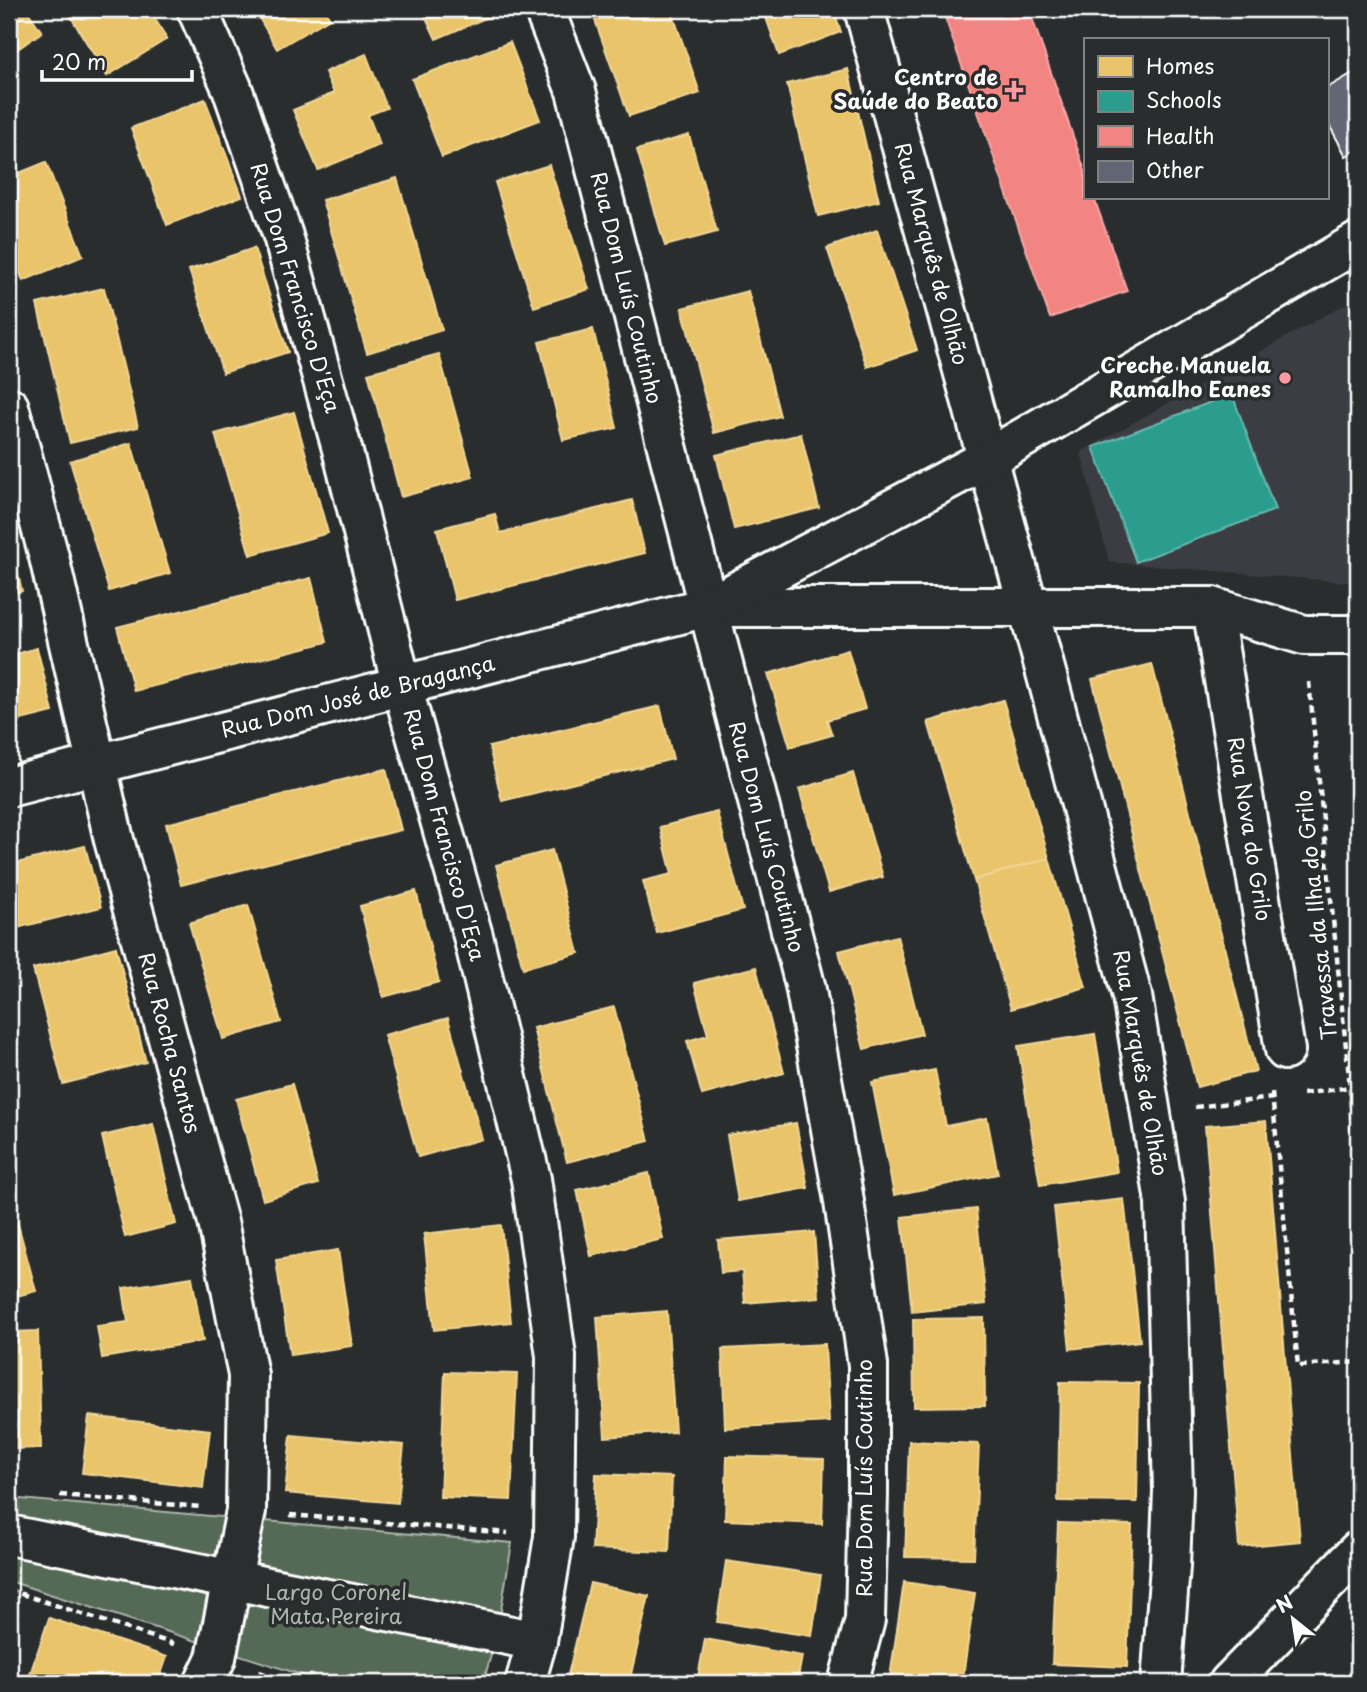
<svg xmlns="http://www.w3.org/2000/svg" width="1367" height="1692" font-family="'Playpen Sans',sans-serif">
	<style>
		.built { fill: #3b3e43 }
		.green { fill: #556b57; stroke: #aab5ab; stroke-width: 2 }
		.homes { fill: #e9c46a; stroke: #f0d697; stroke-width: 2 }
		.schools { fill: #2a9d8f; stroke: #6abab1; stroke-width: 2 }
		.health { fill: #f28482; stroke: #f6a9a8; stroke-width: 2 }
		.building { fill: #626674; stroke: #fff; stroke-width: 2 }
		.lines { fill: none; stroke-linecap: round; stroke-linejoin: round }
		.minor-casing { stroke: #fff; stroke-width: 44 }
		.path { stroke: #fff; stroke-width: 4.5; stroke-dasharray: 7 5; stroke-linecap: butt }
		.minor { stroke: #2a2d2e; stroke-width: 38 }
		.poi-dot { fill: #ff9aa2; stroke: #2a2d2e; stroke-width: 2.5 }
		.labels { text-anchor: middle; stroke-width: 7; stroke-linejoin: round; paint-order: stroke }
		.poi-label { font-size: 21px; font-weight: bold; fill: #fff; stroke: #2a2d2e; text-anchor: end }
		.street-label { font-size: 21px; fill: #fff; stroke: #2a2d2e }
		.park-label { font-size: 21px; fill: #aab5ab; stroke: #2a2d2e }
	</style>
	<rect width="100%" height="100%" fill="#2a2d2e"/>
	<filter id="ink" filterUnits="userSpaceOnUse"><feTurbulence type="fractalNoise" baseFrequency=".0143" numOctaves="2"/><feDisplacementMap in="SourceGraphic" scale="14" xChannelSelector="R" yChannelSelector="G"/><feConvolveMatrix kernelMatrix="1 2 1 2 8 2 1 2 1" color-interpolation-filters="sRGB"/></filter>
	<g filter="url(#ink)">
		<path class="built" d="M 1356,298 L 1358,305 L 1358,583 L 1109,562 L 1081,452 Z"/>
		<path class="green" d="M 9,1498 L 512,1543 L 497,1634 L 483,1683 L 327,1683 L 9,1581 Z"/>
		<g class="homes">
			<path d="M 9,9 L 26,9 L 42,32 L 9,55 Z"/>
			<path d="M 66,9 L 149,9 L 167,39 L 107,76 Z"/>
			<path d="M 254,9 L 324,9 L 330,18 L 277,49 Z"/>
			<path d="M 422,9 L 499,9 L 500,12 L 436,39 Z"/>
			<path d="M 591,9 L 671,9 L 700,93 L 629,116 Z"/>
			<path d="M 763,9 L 833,9 L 841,32 L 779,55 Z"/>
			<path d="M 510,42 L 540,120 L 442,157 L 412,79 Z"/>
			<path d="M 366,54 L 387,108 L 368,115 L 380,145 L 318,170 L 293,110 L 334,93 L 325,72 Z"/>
			<path d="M 848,69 L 879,201 L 818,216 L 787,84 Z"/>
			<path d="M 205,99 L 242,196 L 167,225 L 131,128 Z"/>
			<path d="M 689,135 L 717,232 L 665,246 L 637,150 Z"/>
			<path d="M 46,162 L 83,256 L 23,281 L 9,245 L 9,177 Z"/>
			<path d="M 549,165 L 589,289 L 534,307 L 495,182 Z"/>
			<path d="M 397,178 L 442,330 L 367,353 L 322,200 Z"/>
			<path d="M 877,230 L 917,350 L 867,367 L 827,248 Z"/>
			<path d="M 254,248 L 288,352 L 223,373 L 189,270 Z"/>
			<path d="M 104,288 L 138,427 L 70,443 L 37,304 Z"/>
			<path d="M 748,291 L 780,416 L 714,433 L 682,308 Z"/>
			<path d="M 593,329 L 617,428 L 563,440 L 539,342 Z"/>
			<path d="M 439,354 L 473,477 L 401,497 L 368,373 Z"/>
			<path d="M 294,412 L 328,533 L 250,555 L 215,434 Z"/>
			<path d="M 801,434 L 819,508 L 734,529 L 716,455 Z"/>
			<path d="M 131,443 L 170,573 L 109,591 L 70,461 Z"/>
			<path d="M 632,500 L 645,553 L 455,600 L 437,529 L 495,514 L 500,533 Z"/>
			<path d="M 9,538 L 22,591 L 9,594 Z"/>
			<path d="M 311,578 L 327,642 L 134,691 L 117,627 Z"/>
			<path d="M 37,648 L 53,712 L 9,723 L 9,656 Z"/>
			<path d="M 848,650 L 865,709 L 827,720 L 832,735 L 790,747 L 768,674 Z"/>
			<path d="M 1152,664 L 1256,1071 L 1197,1087 L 1092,679 Z"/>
			<path d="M 1003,700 L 1049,858 L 974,880 L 928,722 Z"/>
			<path d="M 660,706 L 673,759 L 502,801 L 489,747 Z"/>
			<path d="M 386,769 L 401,830 L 181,885 L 166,824 Z"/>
			<path d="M 853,773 L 883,877 L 829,892 L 799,789 Z"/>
			<path d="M 717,812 L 743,910 L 657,933 L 643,881 L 672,874 L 660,827 Z"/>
			<path d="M 85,846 L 101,907 L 9,930 L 9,865 Z"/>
			<path d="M 552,850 L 579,953 L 523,968 L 496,865 Z"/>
			<path d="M 1049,858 L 1086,987 L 1011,1009 L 974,880 Z"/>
			<path d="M 416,891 L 439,982 L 383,997 L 360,906 Z"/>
			<path d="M 248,905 L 281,1022 L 223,1039 L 189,923 Z"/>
			<path d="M 897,936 L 922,1034 L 864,1049 L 839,951 Z"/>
			<path d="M 116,947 L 146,1062 L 63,1084 L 33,969 Z"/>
			<path d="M 756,967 L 784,1073 L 702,1095 L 687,1041 L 708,1035 L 694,983 Z"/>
			<path d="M 614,1007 L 649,1141 L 567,1162 L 533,1028 Z"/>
			<path d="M 448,1018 L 482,1139 L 418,1157 L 384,1035 Z"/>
			<path d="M 1095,1034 L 1117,1172 L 1040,1185 L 1018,1046 Z"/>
			<path d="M 935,1070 L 946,1126 L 987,1118 L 998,1174 L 894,1195 L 872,1082 Z"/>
			<path d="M 292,1084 L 318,1184 L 263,1200 L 236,1099 Z"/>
			<path d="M 1266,1121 L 1300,1541 L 1239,1547 L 1205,1126 Z"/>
			<path d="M 796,1123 L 808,1188 L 738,1201 L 727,1135 Z"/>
			<path d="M 153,1124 L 176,1224 L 125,1237 L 102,1136 Z"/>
			<path d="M 649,1173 L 663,1239 L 591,1256 L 577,1190 Z"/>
			<path d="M 9,1191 L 36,1291 L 9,1298 Z"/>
			<path d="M 1124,1199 L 1140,1341 L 1070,1349 L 1054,1207 Z"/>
			<path d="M 976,1209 L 986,1304 L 912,1312 L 902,1217 Z"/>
			<path d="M 501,1225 L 511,1322 L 434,1330 L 424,1234 Z"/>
			<path d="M 814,1232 L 819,1297 L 745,1303 L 742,1271 L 721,1273 L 718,1240 Z"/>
			<path d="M 338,1250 L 352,1346 L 290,1355 L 276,1260 Z"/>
			<path d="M 192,1277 L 203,1341 L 102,1358 L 97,1326 L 128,1322 L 123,1288 Z"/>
			<path d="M 667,1311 L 675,1432 L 605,1437 L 597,1317 Z"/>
			<path d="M 984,1318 L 985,1406 L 914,1407 L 913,1319 Z"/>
			<path d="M 38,1331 L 41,1448 L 9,1449 L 9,1332 Z"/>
			<path d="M 825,1344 L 829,1422 L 725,1428 L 722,1349 Z"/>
			<path d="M 445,1372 L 517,1374 L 511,1500 L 440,1497 Z"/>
			<path d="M 1060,1382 L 1139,1383 L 1137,1502 L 1058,1501 Z"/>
			<path d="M 89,1416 L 210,1430 L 203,1488 L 82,1473 Z"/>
			<path d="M 291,1435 L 404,1445 L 398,1503 L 285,1493 Z"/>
			<path d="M 909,1441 L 979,1444 L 974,1558 L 905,1557 Z"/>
			<path d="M 727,1456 L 824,1459 L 822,1524 L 725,1520 Z"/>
			<path d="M 596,1474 L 672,1477 L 669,1552 L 592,1549 Z"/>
			<path d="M 1058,1523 L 1132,1525 L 1127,1667 L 1052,1664 Z"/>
			<path d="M 726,1561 L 821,1575 L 812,1636 L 717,1622 Z"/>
			<path d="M 904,1582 L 975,1593 L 962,1683 L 936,1683 L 890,1677 Z"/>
			<path d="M 590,1583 L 649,1596 L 629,1683 L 566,1683 Z"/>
			<path d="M 49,1618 L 167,1657 L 158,1683 L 36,1683 L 28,1680 Z"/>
			<path d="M 705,1639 L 802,1656 L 797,1683 L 697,1682 Z"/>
		</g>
		<path class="schools" d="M 1232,394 L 1275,510 L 1136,562 L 1093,447 Z"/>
		<path class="health" d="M 942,9 L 1029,9 L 1085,171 L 1085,198 L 1094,198 L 1127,291 L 1050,318 Z"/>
		<path class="building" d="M 1358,70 L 1358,149 L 1346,156 L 1327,121 L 1327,88 Z"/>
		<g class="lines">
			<g class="minor-casing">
				<g id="minor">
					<path d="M 197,9 L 232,88 L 283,236 L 342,449 L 402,686 L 473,936 L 531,1179 L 556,1356 L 554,1537 L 537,1641 L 525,1683"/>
					<path d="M 544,9 L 576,91 L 805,985 L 843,1195 L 868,1365 L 868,1494 L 865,1620 L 848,1683"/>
					<path d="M 864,9 L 1048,680 L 1132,996 L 1165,1202 L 1173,1491 L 1170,1566 L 1161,1683"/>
					<path d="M 9,407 L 49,557 L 114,840 L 218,1222 L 248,1375 L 246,1511 L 216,1658 L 204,1683"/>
					<path d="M 710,607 L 1212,607 L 1304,635 L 1358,635"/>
					<path d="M 1212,607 L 1285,1050"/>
					<path d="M 9,787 L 707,607 L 987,459 L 1358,242"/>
					<path d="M 9,1535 L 537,1641"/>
					<path d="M 1229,1683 L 1358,1551"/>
				</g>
			</g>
			<g class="path">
				<path d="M 1309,682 L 1350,1087 L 1358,1275"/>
				<path d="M 1272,1093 L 1298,1366 L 1358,1362"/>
				<path d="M 1303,1094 L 1350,1087"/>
				<path d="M 1195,1107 L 1273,1098"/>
				<path d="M 60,1495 L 201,1507"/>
				<path d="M 290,1515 L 508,1533"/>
				<path d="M 9,1590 L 174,1644"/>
				<path d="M 259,1672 L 295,1683"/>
			</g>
			<use href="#minor" class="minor"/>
		</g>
	</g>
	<g class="poi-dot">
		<path d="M1010.5 79.5h7v7h7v7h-7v7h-7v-7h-7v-7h7z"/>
		<circle cx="1285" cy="378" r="7"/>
	</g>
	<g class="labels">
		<g class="poi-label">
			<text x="998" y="85">Centro de<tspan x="998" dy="24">Saúde do Beato</tspan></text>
			<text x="1271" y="373">Creche Manuela<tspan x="1271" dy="24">Ramalho Eanes</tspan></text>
		</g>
		<g class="street-label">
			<text transform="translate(931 254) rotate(75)" y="7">Rua Marquês de Olhão</text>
			<text transform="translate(295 288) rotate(73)" y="7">Rua Dom Francisco D'Eça</text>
			<text transform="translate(626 288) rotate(76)" y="7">Rua Dom Luís Coutinho</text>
			<text transform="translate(358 697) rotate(-14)" y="7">Rua Dom José de Bragança</text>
			<text transform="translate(1249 829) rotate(81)" y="7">Rua Nova do Grilo</text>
			<text transform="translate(444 835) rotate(75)" y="7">Rua Dom Francisco D'Eça</text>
			<text transform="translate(766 837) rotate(75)" y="7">Rua Dom Luís Coutinho</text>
			<text transform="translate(1317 915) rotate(-96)" y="7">Travessa da Ilha do Grilo</text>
			<text transform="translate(169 1043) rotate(75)" y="7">Rua Rocha Santos</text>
			<text transform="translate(1140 1063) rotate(80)" y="7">Rua Marquês de Olhão</text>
			<text transform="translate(865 1478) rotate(-90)" y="7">Rua Dom Luís Coutinho</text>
		</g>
		<g class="park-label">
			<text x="336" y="1600">Largo Coronel<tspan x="336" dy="24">Mata Pereira</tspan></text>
		</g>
	</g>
	<rect width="1367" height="1692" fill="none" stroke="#2a2d2e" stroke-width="35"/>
	<rect x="18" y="18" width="1332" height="1657" fill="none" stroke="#fff" stroke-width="2.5" filter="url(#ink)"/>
	<rect x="1084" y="38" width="245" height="161" fill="#2a2d2e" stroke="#7f8182" stroke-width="2"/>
	<rect x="1098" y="56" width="35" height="21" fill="#e9c46a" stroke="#7f8182" stroke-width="2"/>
	<text x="1146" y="74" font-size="21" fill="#ffffff">Homes</text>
	<rect x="1098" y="91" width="35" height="21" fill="#2a9d8f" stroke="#7f8182" stroke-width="2"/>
	<text x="1146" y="108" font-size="21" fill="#ffffff">Schools</text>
	<rect x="1098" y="126" width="35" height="21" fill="#f28482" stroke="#7f8182" stroke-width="2"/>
	<text x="1146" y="144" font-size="21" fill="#ffffff">Health</text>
	<rect x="1098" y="161" width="35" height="21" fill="#626674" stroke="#7f8182" stroke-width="2"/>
	<text x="1146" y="178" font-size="21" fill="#ffffff">Other</text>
	<g transform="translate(1293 1619) rotate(330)" stroke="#2a2d2e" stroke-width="5" paint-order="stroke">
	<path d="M0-5L12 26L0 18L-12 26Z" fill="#ffffff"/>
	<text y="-10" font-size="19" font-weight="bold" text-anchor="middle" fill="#ffffff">N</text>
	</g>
	<path d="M42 70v10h150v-10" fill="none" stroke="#ffffff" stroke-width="3.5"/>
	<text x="52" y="70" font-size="21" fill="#ffffff" stroke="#2a2d2e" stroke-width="5" paint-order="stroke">20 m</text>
</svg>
